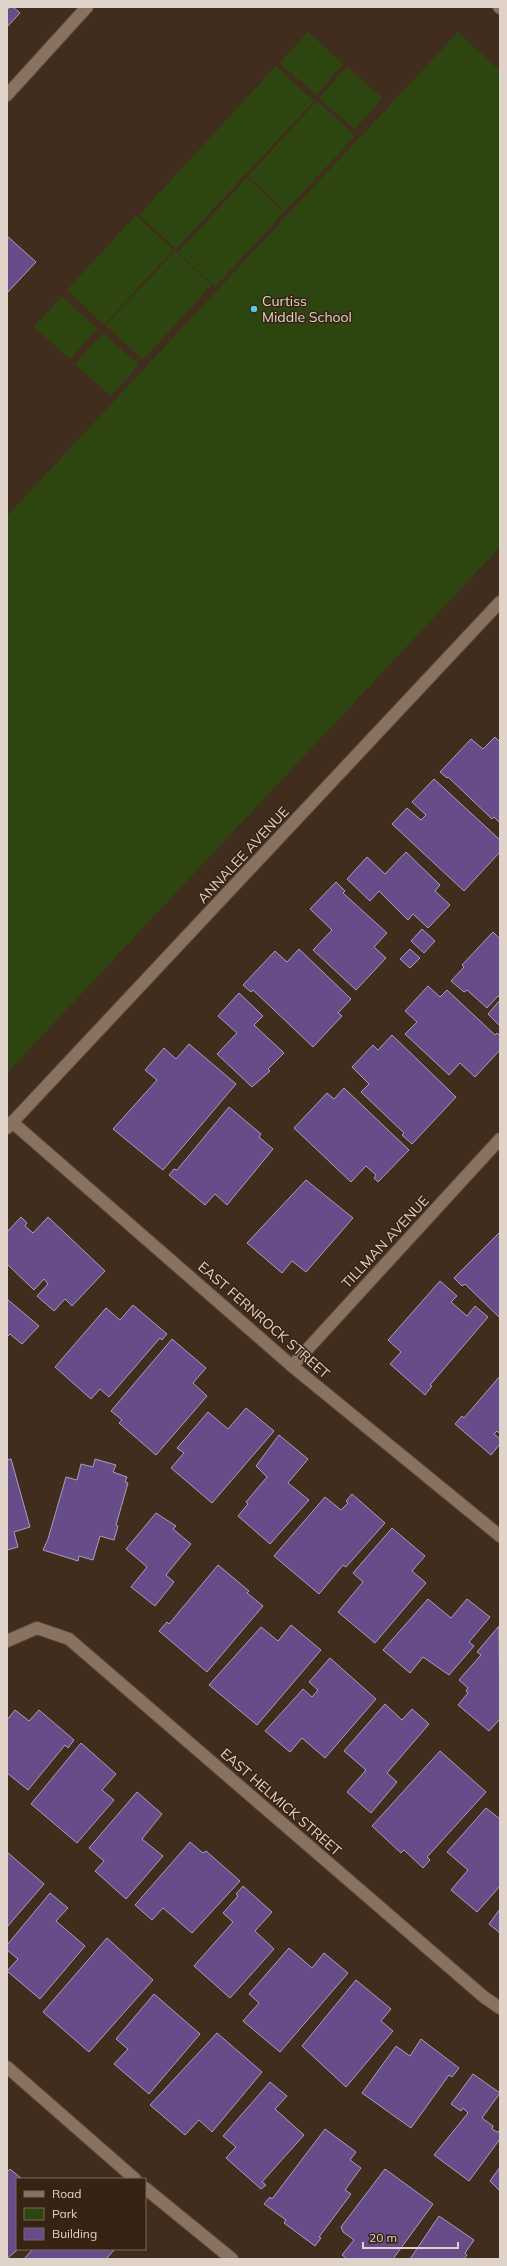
<svg xmlns="http://www.w3.org/2000/svg" width="507" height="2266" font-family="Mulish,sans-serif">
	<style>
		.green { fill: #2d4610 }
		.building { fill: #664d8a; stroke: #a99fba }
		.lines { fill: none; stroke-linecap: round; stroke-linejoin: round }
		.service-casing { stroke: #5b4a3d; stroke-width: 14 }
		.minor-casing { stroke: #5b4a3d; stroke-width: 14 }
		.service { stroke: #897260; stroke-width: 12 }
		.minor { stroke: #897260; stroke-width: 12 }
		.poi-dot { fill: #55cae0; stroke: #362313; stroke-width: 1.5 }
		.labels { text-anchor: middle; stroke-width: 3; stroke-linejoin: round; paint-order: stroke }
		.poi-label { font-size: 14px; fill: #e0d3c9; stroke: #362313; text-anchor: start }
		.street-label { font-size: 14px; fill: #e0d3c9; stroke: #362313 }
	</style>
	<rect width="100%" height="100%" fill="#412d1d"/>
	<g class="green">
		<path d="M 308,32 L 343,64 L 316,95 L 280,63 Z"/>
		<path d="M 458,32 L 500,71 L 500,547 L 7,1073 L 7,516 Z"/>
		<path d="M 276,66 L 314,101 L 176,249 L 139,215 Z"/>
		<path d="M 347,67 L 382,98 L 355,129 L 319,98 Z"/>
		<path d="M 317,101 L 355,136 L 285,211 L 248,176 Z"/>
		<path d="M 247,178 L 284,212 L 215,287 L 178,252 Z"/>
		<path d="M 136,215 L 173,250 L 104,325 L 67,290 Z"/>
		<path d="M 175,251 L 211,285 L 143,360 L 106,325 Z"/>
		<path d="M 62,296 L 97,329 L 70,359 L 34,327 Z"/>
		<path d="M 103,333 L 139,365 L 111,396 L 75,364 Z"/>
	</g>
	<g class="building">
		<path d="M 10,7 L 13,7 L 20,13 L 7,27 L 7,10 Z"/>
		<path d="M 7,236 L 36,262 L 7,293 Z"/>
		<path d="M 495,737 L 500,742 L 500,823 L 494,817 L 492,819 L 448,777 L 447,778 L 440,772 L 471,739 L 483,749 Z"/>
		<path d="M 434,779 L 500,840 L 500,852 L 464,891 L 392,824 L 407,808 L 421,820 L 426,815 L 412,802 Z"/>
		<path d="M 406,852 L 440,885 L 435,891 L 450,905 L 428,928 L 413,914 L 408,920 L 379,891 L 370,901 L 347,879 L 367,857 L 385,874 Z"/>
		<path d="M 336,882 L 345,891 L 343,893 L 387,933 L 374,947 L 386,958 L 356,990 L 313,950 L 332,930 L 310,909 Z"/>
		<path d="M 422,929 L 435,941 L 424,953 L 411,941 Z"/>
		<path d="M 493,932 L 500,939 L 500,997 L 498,996 L 487,1008 L 467,990 L 464,992 L 451,981 L 464,967 L 462,965 Z"/>
		<path d="M 299,949 L 351,999 L 338,1013 L 342,1016 L 313,1047 L 253,990 L 251,992 L 243,985 L 275,951 L 287,962 Z"/>
		<path d="M 410,949 L 420,958 L 410,968 L 400,959 Z"/>
		<path d="M 428,986 L 440,997 L 447,990 L 495,1035 L 497,1033 L 500,1036 L 500,1050 L 475,1077 L 460,1063 L 449,1075 L 405,1034 L 417,1022 L 405,1011 Z"/>
		<path d="M 239,993 L 263,1016 L 254,1025 L 284,1053 L 268,1069 L 270,1071 L 252,1087 L 217,1054 L 237,1033 L 218,1016 Z"/>
		<path d="M 500,1000 L 500,1026 L 488,1014 Z"/>
		<path d="M 392,1035 L 456,1097 L 412,1144 L 402,1135 L 404,1133 L 361,1092 L 369,1084 L 352,1067 L 373,1045 L 378,1050 Z"/>
		<path d="M 189,1044 L 236,1084 L 163,1170 L 113,1129 L 157,1080 L 145,1070 L 164,1048 L 176,1059 Z"/>
		<path d="M 344,1088 L 409,1150 L 378,1182 L 374,1178 L 376,1175 L 366,1166 L 351,1182 L 294,1128 L 327,1093 L 334,1099 Z"/>
		<path d="M 229,1107 L 261,1134 L 259,1137 L 273,1149 L 227,1205 L 215,1194 L 205,1205 L 169,1175 L 174,1169 L 177,1170 Z"/>
		<path d="M 306,1180 L 353,1218 L 306,1272 L 292,1261 L 282,1273 L 247,1243 Z"/>
		<path d="M 21,1217 L 27,1223 L 25,1226 L 33,1233 L 48,1217 L 105,1271 L 72,1306 L 65,1299 L 54,1311 L 37,1296 L 48,1284 L 44,1279 L 34,1290 L 7,1264 L 7,1232 Z"/>
		<path d="M 500,1232 L 500,1318 L 465,1284 L 462,1286 L 454,1278 Z"/>
		<path d="M 440,1281 L 457,1296 L 451,1302 L 467,1316 L 475,1306 L 488,1317 L 430,1385 L 432,1386 L 425,1395 L 390,1364 L 401,1352 L 388,1340 Z"/>
		<path d="M 7,1299 L 39,1326 L 22,1344 L 10,1334 L 7,1337 Z"/>
		<path d="M 133,1305 L 167,1334 L 162,1340 L 160,1338 L 109,1397 L 100,1389 L 91,1399 L 55,1367 L 106,1308 L 120,1320 Z"/>
		<path d="M 172,1339 L 206,1368 L 193,1383 L 207,1396 L 156,1455 L 119,1423 L 122,1420 L 111,1411 Z"/>
		<path d="M 500,1376 L 500,1434 L 497,1431 L 494,1434 L 500,1439 L 500,1444 L 491,1455 L 455,1424 L 462,1416 L 464,1418 Z"/>
		<path d="M 246,1408 L 274,1431 L 212,1503 L 171,1468 L 184,1453 L 177,1448 L 208,1412 L 228,1429 Z"/>
		<path d="M 279,1435 L 308,1459 L 288,1483 L 309,1500 L 270,1544 L 238,1516 L 248,1504 L 246,1502 L 267,1477 L 256,1466 Z"/>
		<path d="M 11,1459 L 30,1527 L 14,1532 L 18,1547 L 7,1550 L 7,1460 Z"/>
		<path d="M 95,1459 L 116,1465 L 113,1472 L 127,1477 L 125,1482 L 128,1483 L 116,1525 L 118,1526 L 114,1540 L 100,1536 L 93,1560 L 79,1556 L 78,1561 L 43,1550 L 48,1539 L 66,1477 L 77,1480 L 81,1464 L 93,1467 Z"/>
		<path d="M 352,1494 L 385,1523 L 346,1567 L 343,1565 L 319,1594 L 274,1556 L 325,1497 L 341,1510 L 348,1503 L 346,1501 Z"/>
		<path d="M 156,1513 L 176,1526 L 173,1529 L 191,1544 L 166,1575 L 174,1582 L 155,1606 L 131,1587 L 147,1567 L 126,1549 Z"/>
		<path d="M 392,1528 L 425,1556 L 412,1571 L 426,1583 L 375,1643 L 338,1612 L 363,1582 L 353,1573 Z"/>
		<path d="M 218,1565 L 249,1591 L 247,1593 L 263,1606 L 207,1672 L 159,1631 L 167,1622 L 169,1624 Z"/>
		<path d="M 428,1599 L 451,1618 L 467,1599 L 490,1617 L 469,1642 L 474,1646 L 449,1675 L 423,1657 L 410,1673 L 383,1650 Z"/>
		<path d="M 291,1625 L 321,1650 L 257,1725 L 209,1685 L 261,1627 L 278,1641 Z"/>
		<path d="M 499,1626 L 500,1719 L 489,1731 L 458,1705 L 468,1693 L 466,1691 L 468,1688 L 459,1680 L 481,1655 L 477,1652 Z"/>
		<path d="M 330,1658 L 376,1699 L 325,1758 L 302,1738 L 290,1752 L 265,1731 L 303,1689 L 312,1697 L 318,1690 L 309,1682 Z"/>
		<path d="M 385,1704 L 402,1720 L 412,1709 L 429,1724 L 387,1773 L 397,1782 L 371,1813 L 347,1792 L 366,1770 L 344,1751 Z"/>
		<path d="M 15,1710 L 29,1721 L 39,1710 L 74,1740 L 68,1748 L 65,1745 L 28,1790 L 7,1773 L 7,1720 Z"/>
		<path d="M 81,1743 L 116,1774 L 102,1790 L 114,1800 L 77,1843 L 31,1804 Z"/>
		<path d="M 440,1751 L 486,1792 L 427,1857 L 430,1860 L 423,1868 L 404,1850 L 401,1853 L 372,1826 Z"/>
		<path d="M 137,1792 L 162,1814 L 142,1839 L 163,1856 L 126,1899 L 95,1871 L 104,1861 L 89,1848 Z"/>
		<path d="M 486,1808 L 500,1819 L 500,1886 L 477,1912 L 451,1890 L 468,1870 L 447,1852 Z"/>
		<path d="M 190,1842 L 203,1853 L 206,1851 L 240,1881 L 192,1933 L 163,1908 L 152,1920 L 135,1905 Z"/>
		<path d="M 7,1852 L 44,1884 L 7,1927 Z"/>
		<path d="M 243,1886 L 272,1912 L 255,1931 L 274,1949 L 230,1998 L 194,1966 L 233,1922 L 223,1913 L 238,1896 L 236,1894 Z"/>
		<path d="M 50,1893 L 68,1908 L 56,1921 L 85,1946 L 40,1999 L 7,1971 L 18,1959 L 7,1950 L 7,1945 Z"/>
		<path d="M 500,1909 L 500,1933 L 489,1924 Z"/>
		<path d="M 107,1938 L 153,1980 L 89,2052 L 43,2012 Z"/>
		<path d="M 289,1948 L 312,1968 L 324,1953 L 348,1973 L 280,2052 L 243,2021 L 259,2003 L 249,1994 Z"/>
		<path d="M 356,1980 L 391,2009 L 381,2021 L 393,2031 L 346,2087 L 302,2046 Z"/>
		<path d="M 154,1994 L 200,2034 L 149,2094 L 114,2064 L 128,2049 L 116,2039 Z"/>
		<path d="M 217,2033 L 262,2072 L 212,2132 L 199,2120 L 185,2135 L 150,2105 Z"/>
		<path d="M 421,2039 L 459,2068 L 452,2077 L 449,2075 L 411,2128 L 362,2093 L 396,2046 L 410,2056 Z"/>
		<path d="M 473,2074 L 500,2093 L 482,2118 L 493,2126 L 492,2129 L 497,2132 L 500,2131 L 500,2139 L 469,2181 L 434,2155 L 468,2113 L 463,2108 L 461,2111 L 451,2104 Z"/>
		<path d="M 270,2082 L 287,2096 L 275,2109 L 304,2135 L 262,2182 L 266,2185 L 261,2189 L 226,2158 L 236,2147 L 223,2136 Z"/>
		<path d="M 325,2129 L 356,2152 L 350,2160 L 361,2168 L 345,2190 L 351,2194 L 319,2237 L 321,2238 L 315,2246 L 284,2223 L 286,2220 L 264,2204 L 270,2197 L 272,2199 Z"/>
		<path d="M 500,2167 L 500,2191 L 490,2181 Z"/>
		<path d="M 10,2169 L 22,2179 L 17,2179 L 18,2249 L 7,2259 L 7,2172 Z"/>
		<path d="M 385,2169 L 433,2204 L 393,2259 L 347,2259 L 342,2255 L 354,2240 L 343,2232 L 341,2227 Z"/>
		<path d="M 439,2216 L 474,2240 L 465,2253 L 467,2255 L 464,2259 L 410,2259 Z"/>
		<path d="M 33,2249 L 115,2249 L 106,2259 L 24,2259 Z"/>
	</g>
	<g class="lines">
		<g class="service-casing">
			<path id="service" d="M 7,95 L 87,7"/>
		</g>
		<g class="minor-casing">
			<g id="minor">
				<path d="M 499,7 L 500,8"/>
				<path d="M 12,1122 L 292,1366 L 500,1536"/>
				<path d="M 7,1128 L 500,602"/>
				<path d="M 292,1366 L 500,1139"/>
				<path d="M 7,1641 L 37,1628 L 69,1639 L 484,1997 L 500,2008"/>
				<path d="M 7,2067 L 135,2179"/>
				<path d="M 145,2188 L 232,2259"/>
			</g>
		</g>
		<use href="#service" class="service"/>
		<use href="#minor" class="minor"/>
	</g>
	<circle class="poi-dot" cx="254" cy="309" r="4"/>
	<g class="labels">
		<g class="poi-label">
			<text x="262" y="306">Curtiss<tspan x="262" dy="16">Middle School</tspan></text>
		</g>
		<g class="street-label">
			<text transform="translate(243 855) rotate(-47)" y="5">ANNALEE AVENUE</text>
			<text transform="translate(385 1242) rotate(-47)" y="5">TILLMAN AVENUE</text>
			<text transform="translate(264 1320) rotate(41)" y="5">EAST FERNROCK STREET</text>
			<text transform="translate(281 1802) rotate(41)" y="5">EAST HELMICK STREET</text>
		</g>
	</g>
	<rect width="507" height="2266" fill="none" stroke="#e0d3c9" stroke-width="16"/>
	<rect x="16" y="2178" width="130" height="72" fill="#362313" stroke="#7a695c"/>
	<rect x="24" y="2191" width="20" height="6" fill="#897260" stroke="#7a695c"/>
	<text x="52" y="2198" font-size="12" fill="#e0d3c9">Road</text>
	<rect x="24" y="2208" width="20" height="12" fill="#2d4610" stroke="#7a695c"/>
	<text x="52" y="2218" font-size="12" fill="#e0d3c9">Park</text>
	<rect x="24" y="2228" width="20" height="12" fill="#664d8a" stroke="#7a695c"/>
	<text x="52" y="2238" font-size="12" fill="#e0d3c9">Building</text>
	<path d="M363 2242v6h95v-6" fill="none" stroke="#e0d3c9" stroke-width="2"/>
	<text x="369" y="2242" font-size="12" fill="#e0d3c9" stroke="#362313" stroke-width="3" paint-order="stroke">20 m</text>
</svg>
